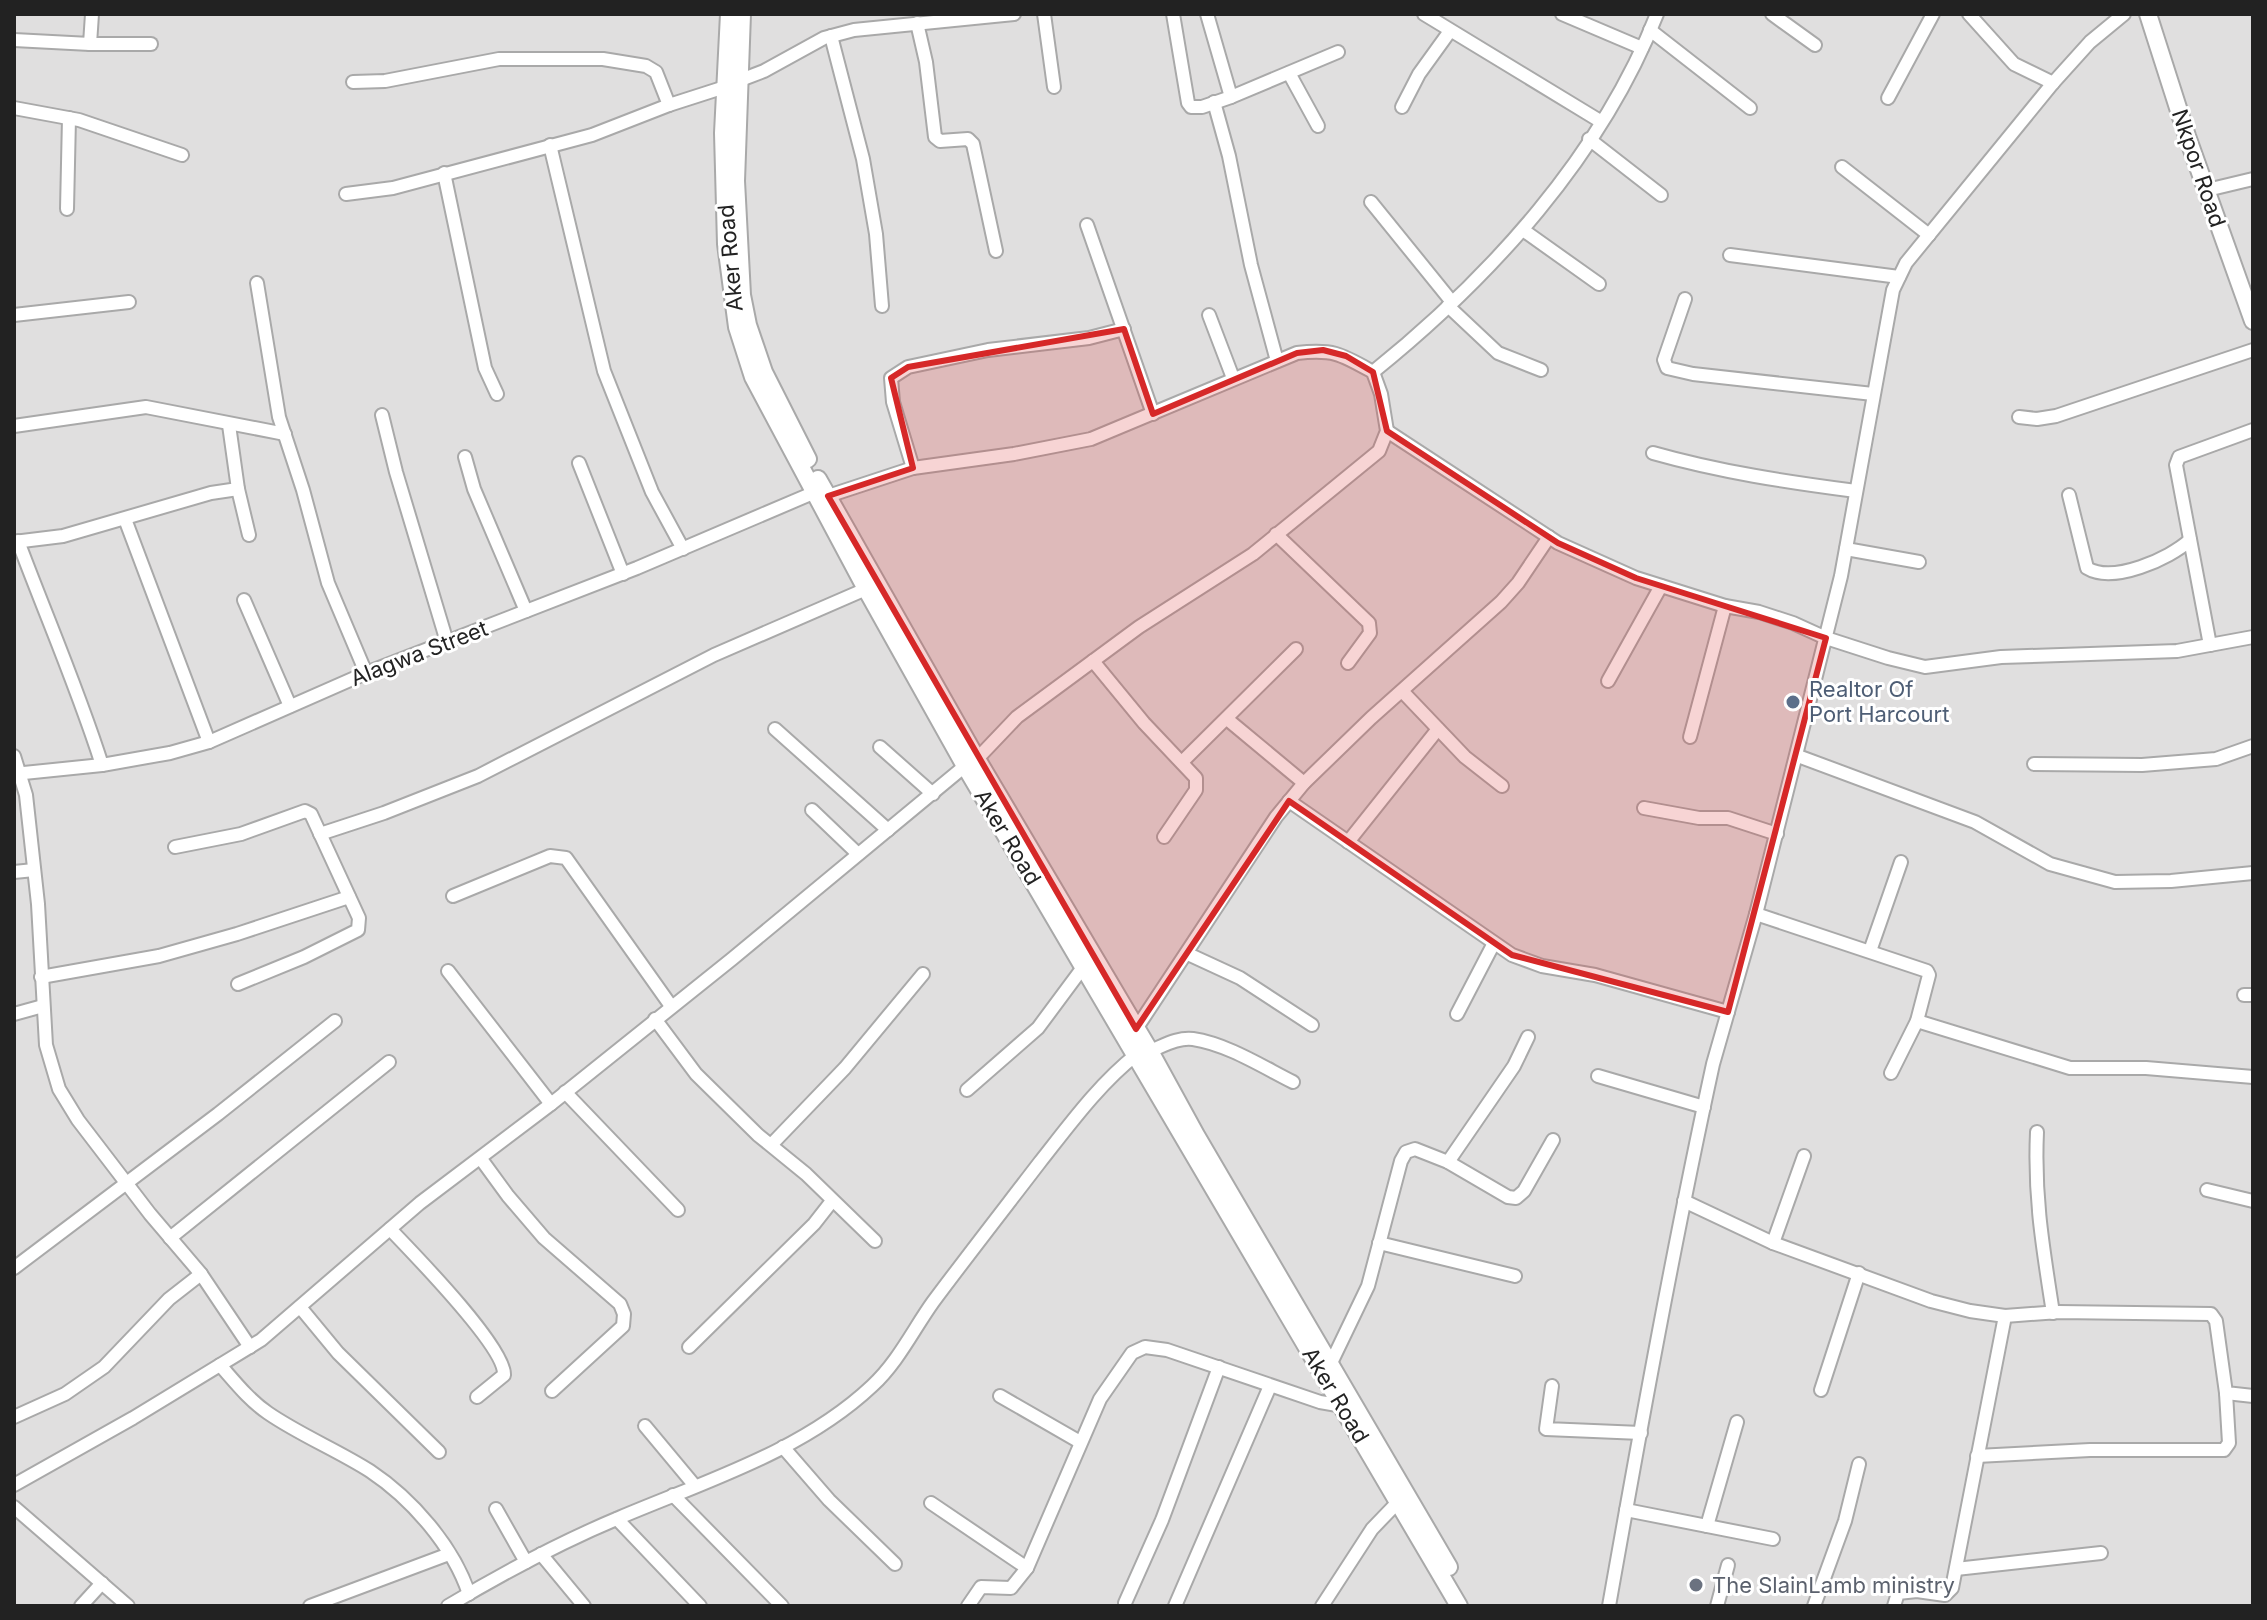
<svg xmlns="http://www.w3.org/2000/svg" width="2267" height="1620" font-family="Inter,sans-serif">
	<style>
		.residential { fill: #e0dfdf }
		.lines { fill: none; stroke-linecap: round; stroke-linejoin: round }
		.minor-casing { stroke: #a9a9a9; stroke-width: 16 }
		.tertiary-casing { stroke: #a9a9a9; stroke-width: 20 }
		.minor { stroke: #fff; stroke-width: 12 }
		.tertiary { stroke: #fff; stroke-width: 16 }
		.marked { fill: #d62828; fill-opacity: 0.2; stroke: #d62828; stroke-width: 6; stroke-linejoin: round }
		.service-dot { fill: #5c6f8a; stroke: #fff; stroke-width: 3 }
		.worship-dot { fill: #6b7280; stroke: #fff; stroke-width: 3 }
		.labels { text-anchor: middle; stroke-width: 6; stroke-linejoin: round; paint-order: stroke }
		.street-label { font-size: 22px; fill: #222; stroke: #fff }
		.service-label { font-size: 22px; fill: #4e5e75; stroke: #fff; text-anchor: start }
		.worship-label { font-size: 22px; fill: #5b616d; stroke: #fff; text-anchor: start }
	</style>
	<rect width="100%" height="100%" fill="#f2efe9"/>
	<rect class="residential" x="14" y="14" width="2239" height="1592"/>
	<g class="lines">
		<g class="minor-casing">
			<g id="minor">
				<path d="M 1044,14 L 1054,87"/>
				<path d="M 1173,14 L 1188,103 L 1191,107 L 1202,107 L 1231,97 L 1207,14"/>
				<path d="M 1424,14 L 1600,121"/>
				<path d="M 1562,14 L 1642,48"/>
				<path d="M 1772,14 L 1815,45"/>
				<path d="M 1969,14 L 2014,64 L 2053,83"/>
				<path d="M 917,23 L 926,62 L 935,137 L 940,141 L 968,139 L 973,144 L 996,251"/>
				<path d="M 1650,30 L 1750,108"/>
				<path d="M 831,36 L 863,159 L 876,234 L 882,306"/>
				<path d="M 14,40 L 90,44 L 92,14"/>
				<path d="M 90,44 L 151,44"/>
				<path d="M 1289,73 L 1318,126"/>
				<path d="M 738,81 L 764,71 L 824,38 L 854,30 L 1014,14"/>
				<path d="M 353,82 L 385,81 L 499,59 L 603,59 L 646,66 L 656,72 L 669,105"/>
				<path d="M 1231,97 L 1338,52"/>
				<path d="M 1888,98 L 1933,14"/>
				<path d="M 1214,102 L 1229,156 L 1251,265 L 1277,361"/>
				<path d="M 1402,107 L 1419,74 L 1450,31"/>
				<path d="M 14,108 L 79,120 L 182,155"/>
				<path d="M 1589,139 L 1661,195"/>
				<path d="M 550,145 L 604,371 L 652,492 L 683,549"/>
				<path d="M 1842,167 L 1929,235"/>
				<path d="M 444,173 L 485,368 L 497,394"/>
				<path d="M 2207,190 L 2253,179"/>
				<path d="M 346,194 L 393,188 L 592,135 L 669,105 L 725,87"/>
				<path d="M 1371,202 L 1452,302"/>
				<path d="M 67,209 L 69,118"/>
				<path d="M 1087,225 L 1153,414"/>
				<path d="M 1523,230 L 1599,284"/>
				<path d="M 1730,255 L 1899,277"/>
				<path d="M 257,283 L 279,417 L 303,490 L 328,583 L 366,673"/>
				<path d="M 1685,299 L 1664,360 L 1667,368 L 1693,374 L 1873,394"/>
				<path d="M 1448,306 L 1498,353 L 1541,370"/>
				<path d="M 14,315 L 129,302"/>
				<path d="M 1209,315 L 1233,378"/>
				<path d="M 1373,372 C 1491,277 1601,156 1657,14"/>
				<path d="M 382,415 L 396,472 L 447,642"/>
				<path d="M 2019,417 L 2037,419 L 2056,416 L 2253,350"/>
				<path d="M 229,425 L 238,489 L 249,535"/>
				<path d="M 14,426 L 146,407 L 285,434"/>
				<path d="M 1387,431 L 1558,543 L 1636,578 L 1725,606 L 1759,612 L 1793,623 L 1826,638 L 1888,658 L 1925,667 L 2001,657 L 2177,651 L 2253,637"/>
				<path d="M 1653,453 C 1720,472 1787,482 1856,491"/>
				<path d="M 465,457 L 474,489 L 526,611"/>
				<path d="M 579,463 L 623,574"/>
				<path d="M 913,468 L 893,402 L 891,378 L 908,367 L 988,350 L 1089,338 L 1124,329"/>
				<path d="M 2069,495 L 2087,568 C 2113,584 2169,559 2190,540"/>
				<path d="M 828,496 L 913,468 L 1014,454 L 1091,439 L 1297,353 C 1334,349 1341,354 1373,372 L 1381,394 L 1387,431 L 1379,451 L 1253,554 L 1139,627 L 1017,717 L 977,759"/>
				<path d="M 125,519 L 209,742"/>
				<path d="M 1276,534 L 1369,623 L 1370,633 L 1348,663"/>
				<path d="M 18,541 C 46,616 78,689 102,765"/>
				<path d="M 14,542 L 63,536 L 211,493 L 238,489"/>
				<path d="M 1846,549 L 1919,562"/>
				<path d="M 244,600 L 290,706"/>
				<path d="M 2210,645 L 2176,465 L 2179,457 L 2253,430"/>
				<path d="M 1093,661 L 1144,723 L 1196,778 L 1196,790 L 1164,837"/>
				<path d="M 1608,681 L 1661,586"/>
				<path d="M 1402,691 L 1465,757 L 1502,786"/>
				<path d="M 1227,719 L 1304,783"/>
				<path d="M 775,729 L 888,830"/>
				<path d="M 1690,737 L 1725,606"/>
				<path d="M 880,747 L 933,794"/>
				<path d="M 14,756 L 26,795 L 38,904 L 46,1045 L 59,1089 L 78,1120 L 150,1214 L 201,1274 L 250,1347"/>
				<path d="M 1798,756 L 1975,822 L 2050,864 L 2115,882 L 2171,881 L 2253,873"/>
				<path d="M 1182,762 L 1296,649"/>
				<path d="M 2034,764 L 2142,765 L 2216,759 L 2253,746"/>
				<path d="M 14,774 L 102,765 L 170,753 L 209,742 L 366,673 L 637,568 L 813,493"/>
				<path d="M 1289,801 L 1512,955 L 1542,966 L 1595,975 L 1728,1012"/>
				<path d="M 1644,808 L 1699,818 L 1728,818 L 1777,834"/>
				<path d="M 812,810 L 858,854"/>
				<path d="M 320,834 L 384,813 L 478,776 L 714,655 L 866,589"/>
				<path d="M 1348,842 L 1438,729"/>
				<path d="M 175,847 L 241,834 L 305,811 L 311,814 L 359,918 L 358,930 L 304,957 L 238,984"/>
				<path d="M 14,872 L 34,870"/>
				<path d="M 453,896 L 550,856 L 566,858 L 671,1006"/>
				<path d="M 1756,914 L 1927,971 L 1929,975 L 1917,1021 L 1891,1073"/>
				<path d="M 1870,951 L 1901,862"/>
				<path d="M 1188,954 L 1240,978 L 1312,1025"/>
				<path d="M 448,971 L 551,1104"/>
				<path d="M 41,977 L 159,956 L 237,934 L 349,897"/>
				<path d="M 2244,995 L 2253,995"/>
				<path d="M 14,1014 L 43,1006"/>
				<path d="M 1457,1014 L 1494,943"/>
				<path d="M 655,1019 L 696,1074 L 758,1135 L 806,1174 L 875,1241"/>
				<path d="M 1917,1021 L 2070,1068 L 2146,1068 L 2253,1077"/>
				<path d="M 1136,1029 L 1276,817 L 1304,783 L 1371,718 L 1501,602 L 1518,583 L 1549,537"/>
				<path d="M 1150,1051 C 1163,1046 1178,1037 1193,1039 C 1227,1044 1263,1067 1293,1082"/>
				<path d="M 1598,1076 L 1704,1107"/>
				<path d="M 967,1090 L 1038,1028 L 1084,966"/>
				<path d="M 565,1092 L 678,1210"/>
				<path d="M 2037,1132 C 2034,1198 2043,1248 2053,1313"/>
				<path d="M 771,1145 L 845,1068 L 923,974"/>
				<path d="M 481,1159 L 508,1196 L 544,1238 L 620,1304 L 624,1314 L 623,1326 L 552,1391"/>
				<path d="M 1448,1162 L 1514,1066 L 1528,1037"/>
				<path d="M 2207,1190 L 2253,1201"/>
				<path d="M 1684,1201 L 1773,1243 L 1931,1301 L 1970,1311 L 2005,1316 L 2059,1312 L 2211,1314 L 2216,1321 L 2226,1393 L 2253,1396"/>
				<path d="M 390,1229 C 412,1252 506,1348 504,1375 L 477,1397"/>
				<path d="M 170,1238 L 389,1062"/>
				<path d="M 1379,1243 L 1515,1276"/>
				<path d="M 1773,1243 L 1804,1156"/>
				<path d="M 14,1268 L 218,1114 L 335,1021"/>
				<path d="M 300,1307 L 338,1353 L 439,1452"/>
				<path d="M 689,1347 L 814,1224 L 832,1201"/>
				<path d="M 1331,1363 L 1368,1286 L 1401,1161 L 1406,1152 L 1415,1149 L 1448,1162 L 1508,1197 L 1516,1198 L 1524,1191 L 1553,1140"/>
				<path d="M 220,1365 C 235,1382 249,1400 268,1413 C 300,1435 337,1450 370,1471 C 412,1499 453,1546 469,1594"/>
				<path d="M 1552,1386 L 1546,1429 L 1641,1433"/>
				<path d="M 1821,1390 L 1859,1273"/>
				<path d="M 1000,1396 L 1080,1442"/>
				<path d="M 14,1417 L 65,1394 L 104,1367 L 169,1299 L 201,1274"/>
				<path d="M 645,1426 L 695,1486"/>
				<path d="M 783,1447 L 829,1500 L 895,1564"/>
				<path d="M 1977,1456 L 2090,1450 L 2224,1450 L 2229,1443 L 2226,1393"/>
				<path d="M 14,1485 L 133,1418 L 261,1340 L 420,1203 L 551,1104 L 732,959 L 965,766"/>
				<path d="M 673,1495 L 782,1606"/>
				<path d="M 931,1503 L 1027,1568"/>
				<path d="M 14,1507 L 128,1606"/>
				<path d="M 496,1509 L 526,1562"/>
				<path d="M 1626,1510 L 1773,1539"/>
				<path d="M 617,1519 L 700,1606"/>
				<path d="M 1707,1526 L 1737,1422"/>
				<path d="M 541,1554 L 584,1606"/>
				<path d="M 1956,1569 L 2101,1553"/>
				<path d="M 1125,1603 L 1162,1520 L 1219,1367"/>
				<path d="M 81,1606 L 102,1583"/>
				<path d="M 310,1606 L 449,1554"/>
				<path d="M 448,1606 C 503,1573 561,1542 621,1517 C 706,1481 803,1451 872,1386 C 898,1362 913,1330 933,1302 C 968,1255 1004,1209 1040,1162 C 1070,1124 1099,1084 1137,1054"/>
				<path d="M 968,1606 L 981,1587 L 1011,1588 L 1027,1568 L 1100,1399 L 1132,1353 L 1145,1347 L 1167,1350 L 1320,1402 L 1343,1406"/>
				<path d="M 1175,1606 L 1270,1386"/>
				<path d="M 1322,1606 L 1372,1529 L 1398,1502"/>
				<path d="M 1609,1606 C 1641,1425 1674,1243 1713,1064 L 1756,914 L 1841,576 L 1893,290 L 1906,263 L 2053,83 L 2090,42 L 2124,14"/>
				<path d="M 1717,1606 L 1728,1565"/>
				<path d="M 1814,1606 L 1845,1521 L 1859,1464"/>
				<path d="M 1894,1606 L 1898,1593 L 1917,1591 L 1945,1595 L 1952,1588 L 2005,1316"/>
			</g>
		</g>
		<g class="tertiary-casing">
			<g id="tertiary">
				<path d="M 729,14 L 723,133 L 726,244 L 737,327 L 753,377 L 866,589 L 965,766 L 1459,1606"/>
				<path d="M 742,14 L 736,181 L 742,295 L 748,325 L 764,372 L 808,459"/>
				<path d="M 2148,14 L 2187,136 L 2253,321"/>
				<path d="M 818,479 L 977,759 L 1150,1051 L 1196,1135 L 1449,1567"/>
			</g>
		</g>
		<use href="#minor" class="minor"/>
		<use href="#tertiary" class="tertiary"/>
	</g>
	<path class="marked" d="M 1124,329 L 1153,414 L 1297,353 L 1323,350 L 1346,356 L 1373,372 L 1387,431 L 1558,543 L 1636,578 L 1826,638 L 1728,1012 L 1512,955 L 1289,801 L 1136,1029 L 828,496 L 913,468 L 891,378 L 908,367 Z"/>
	<circle class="service-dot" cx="1793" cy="702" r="8"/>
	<circle class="worship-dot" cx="1696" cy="1585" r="8"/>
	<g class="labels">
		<g class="street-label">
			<text transform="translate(2199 168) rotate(71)" y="8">Nkpor Road</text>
			<text transform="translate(730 258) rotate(-95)" y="8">Aker Road</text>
			<text transform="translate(419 653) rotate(-21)" y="8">Alagwa Street</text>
			<text transform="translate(1008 837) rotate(59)" y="8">Aker Road</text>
			<text transform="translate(1336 1395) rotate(59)" y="8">Aker Road</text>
		</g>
		<g class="service-label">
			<text x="1809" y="697">Realtor Of<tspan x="1809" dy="25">Port Harcourt</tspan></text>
		</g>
		<g class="worship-label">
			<text x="1712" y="1593">The SlainLamb ministry</text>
		</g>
	</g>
	<rect width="2267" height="1620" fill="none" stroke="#222222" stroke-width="32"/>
</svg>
